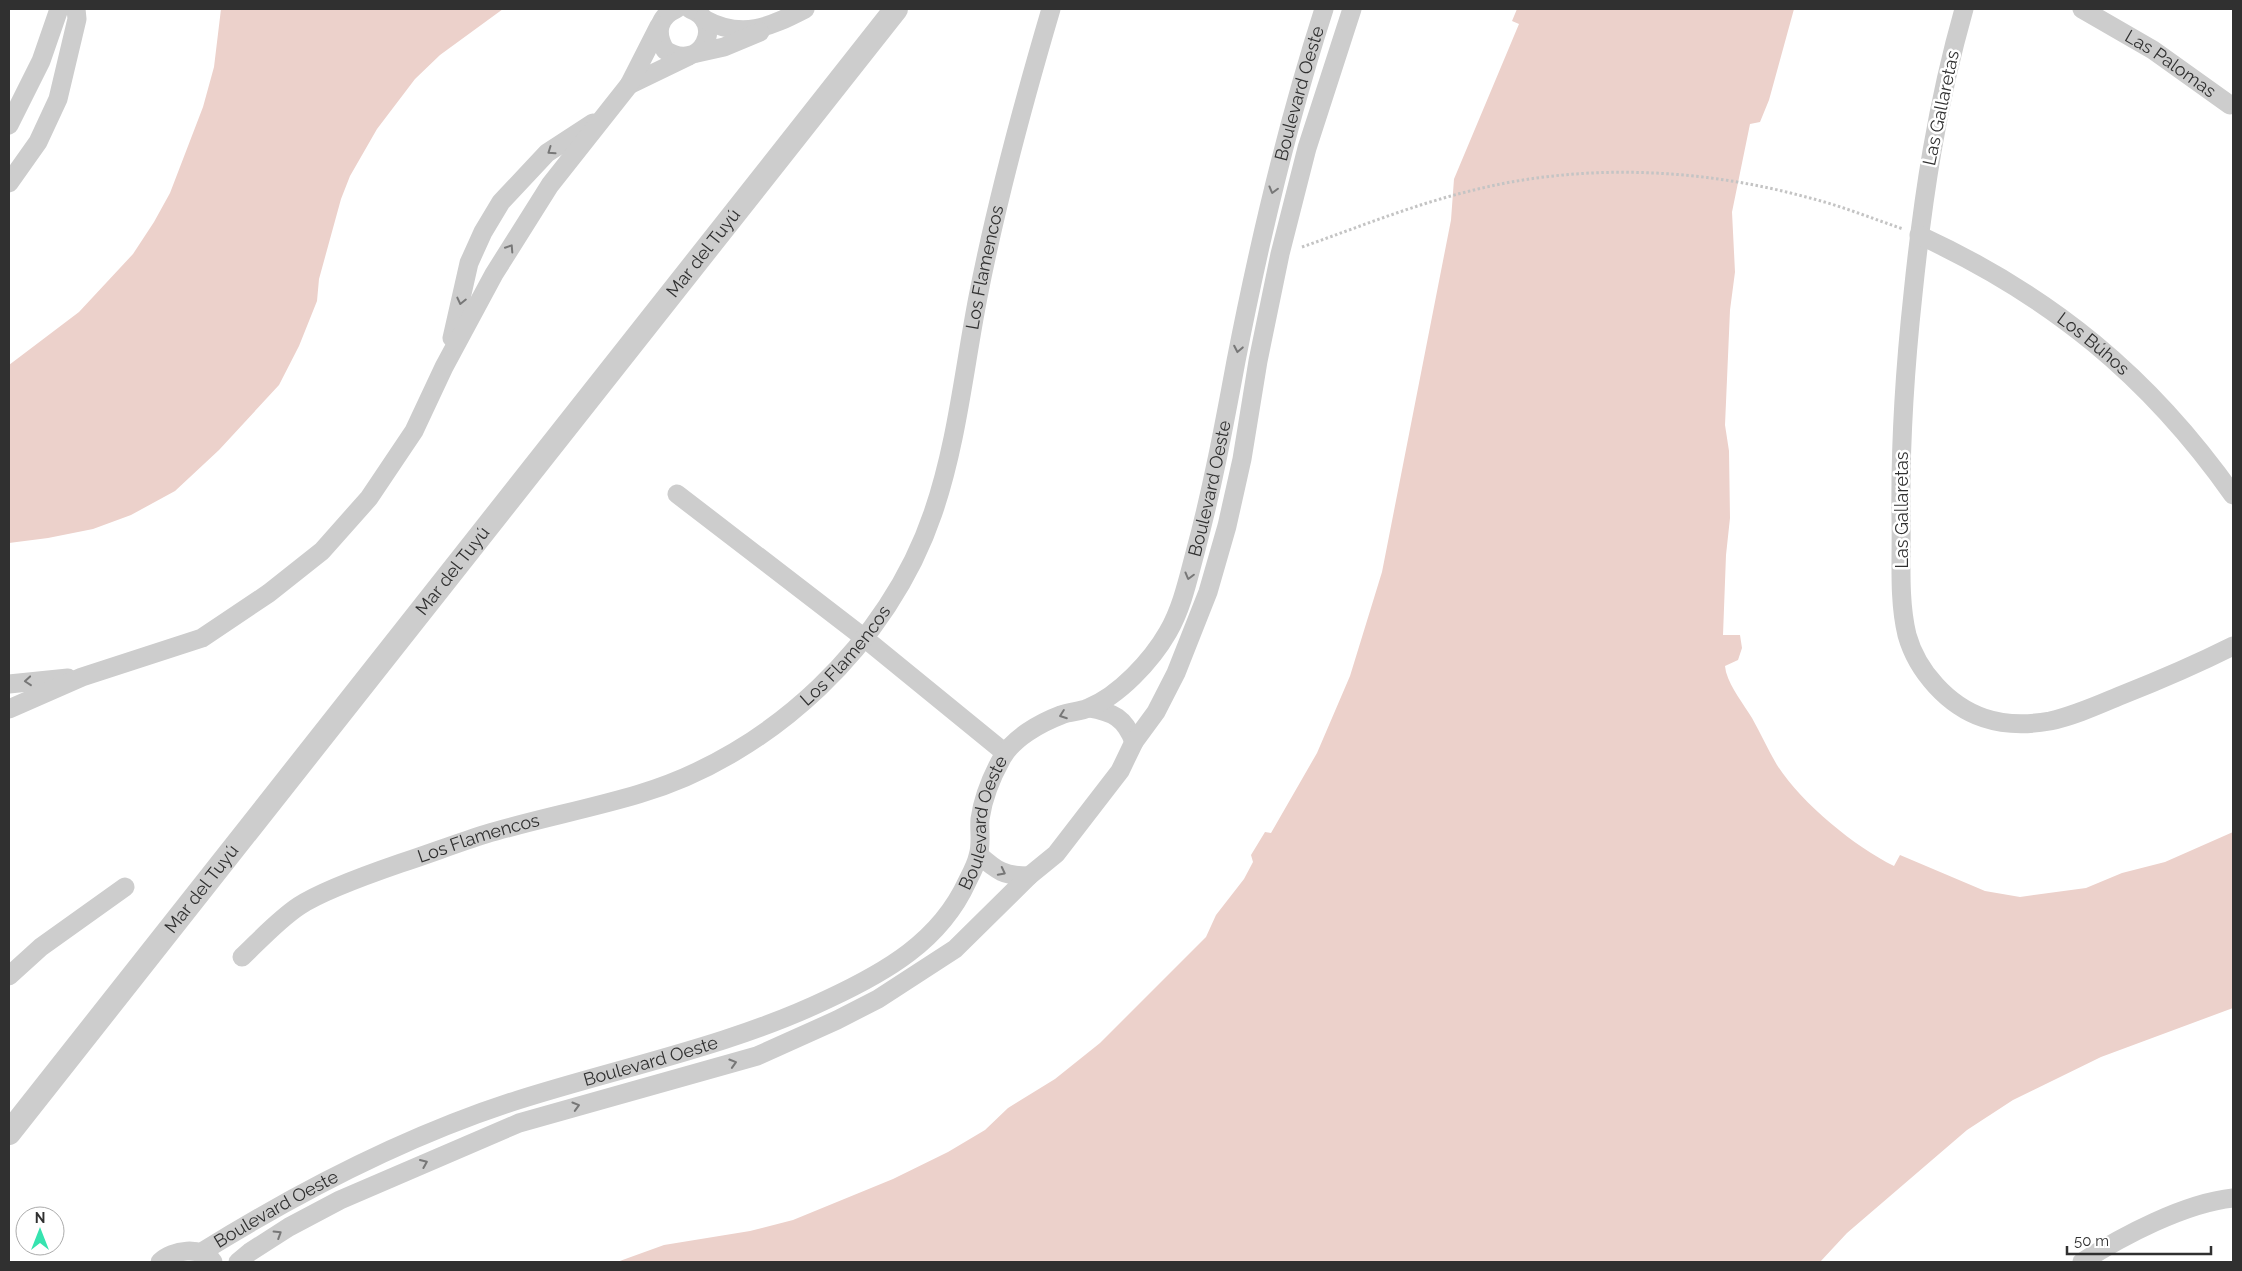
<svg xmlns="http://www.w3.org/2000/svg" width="2242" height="1271" font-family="Raleway,sans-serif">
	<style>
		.water { fill: #ecd1cb }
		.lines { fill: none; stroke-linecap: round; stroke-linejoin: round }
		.path { stroke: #c4c4c4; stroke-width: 3; stroke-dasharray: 2.5 2.5; stroke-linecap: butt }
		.minor { stroke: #cdcdcd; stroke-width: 19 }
		.tertiary { stroke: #cdcdcd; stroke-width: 24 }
		.oneway { stroke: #777 }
		.labels { text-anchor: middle; stroke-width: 5; stroke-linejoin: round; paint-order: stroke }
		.street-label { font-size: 18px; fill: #303030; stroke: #fff }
	</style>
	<rect width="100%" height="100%" fill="#fff"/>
	<g class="water">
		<path d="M 221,9 L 503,9 L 440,55 L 415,79 L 377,129 L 350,176 L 341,199 L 319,279 L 317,301 L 299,346 L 279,385 L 219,450 L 175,491 L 131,515 L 93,529 L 48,538 L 9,543 L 9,365 L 79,312 L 133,254 L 154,222 L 170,193 L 203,107 L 214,67 Z"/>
		<path d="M 1517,9 L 1794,9 L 1769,100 L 1760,122 L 1750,124 L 1732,212 L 1735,272 L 1730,310 L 1725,425 L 1729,451 L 1730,518 L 1726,555 L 1723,635 L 1740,635 L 1742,648 L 1738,660 L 1725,666 L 1726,672 C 1731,689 1743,703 1752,718 C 1761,734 1768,750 1777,765 C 1801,803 1855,847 1894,866 L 1900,855 L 1985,891 L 2020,897 L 2086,888 L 2122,873 L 2165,862 L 2233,832 L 2233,1008 L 2101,1057 L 2013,1100 L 1967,1130 L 1847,1233 L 1820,1262 L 617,1262 L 664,1245 L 750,1231 L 793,1220 L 893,1179 L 948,1152 L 985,1130 L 1008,1108 L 1055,1079 L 1100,1043 L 1206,937 L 1216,915 L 1244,879 L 1253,862 L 1251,855 L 1265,832 L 1271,833 L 1317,753 L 1350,676 L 1382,572 L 1451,220 L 1454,179 L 1519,24 L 1512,21 Z"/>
	</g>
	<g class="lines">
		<path class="path" d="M 1302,247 C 1359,227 1415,204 1474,190 C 1582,163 1699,168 1806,197 C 1839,205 1871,218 1903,229"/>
		<g class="minor">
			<path d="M 676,9 C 658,17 655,33 665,50 C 701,74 726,22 690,9"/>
			<path d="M 1964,9 C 1937,104 1923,196 1913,294 C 1905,368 1900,443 1901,518 C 1902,555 1898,598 1907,635 C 1917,671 1948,706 1984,718 C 2005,725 2028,725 2050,721 C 2074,716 2098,705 2122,695 C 2160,680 2197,664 2233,646"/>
			<path id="s1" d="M 2082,9 L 2153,50 L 2230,105"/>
			<path d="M 704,19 C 742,40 770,27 805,9"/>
			<path d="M 697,53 L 724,47 L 760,32"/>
			<path d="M 629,85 L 689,56"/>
			<path d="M 9,125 L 41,61 L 59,9"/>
			<path d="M 9,183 L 38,142 L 58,99 L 77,19 L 76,9"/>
			<path id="s2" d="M 1919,235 C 2051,296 2149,376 2233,495"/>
			<path d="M 452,338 L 469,263 L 483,232 L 501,202 L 547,153 L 593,123"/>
			<path d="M 677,494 L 863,637 L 1004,752"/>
			<path d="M 9,684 L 68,678"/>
			<path d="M 1089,708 C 1113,712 1125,718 1134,742"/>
			<path d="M 9,709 L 82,677 L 202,638 L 269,593 L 322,551 L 369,498 L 414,431 L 444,367 L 494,274 L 550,185 L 629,85 L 659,26"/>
			<path d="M 979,855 C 997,871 1004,876 1029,876"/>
			<path id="s3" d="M 242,957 C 260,940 278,920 299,906 C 323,890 372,873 401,863 C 429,854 457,843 486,834 C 536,819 589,809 639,794 C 771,755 889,643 933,513 C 957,443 964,369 978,297 C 997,199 1023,104 1051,9"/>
			<path d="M 9,976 L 41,947 L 125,887"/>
			<path id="s4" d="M 200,1253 C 300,1191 405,1136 518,1100 C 622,1067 730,1046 828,999 C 886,972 940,941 967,882 C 971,874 976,865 978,856 C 982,844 979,831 980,819 C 983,798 992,776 1002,758 C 1013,738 1040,723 1061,715 C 1070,711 1080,712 1088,708 C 1119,696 1152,660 1168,632 C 1182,608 1188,579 1195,553 C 1212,490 1224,426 1236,361 C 1259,243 1287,124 1324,9"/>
			<path d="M 160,1262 C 172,1250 202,1245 213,1262"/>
			<path d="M 238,1262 L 250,1252 L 289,1227 L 340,1200 L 519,1123 L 757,1056 L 837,1020 L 878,999 L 955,949 L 1029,876 L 1056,854 L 1120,771 L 1134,742 L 1156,712 L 1176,673 L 1208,592 L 1227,526 L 1242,459 L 1258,361 L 1280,254 L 1307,148 L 1352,9"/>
			<path d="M 2082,1262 C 2122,1236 2185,1203 2233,1198"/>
		</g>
		<path class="tertiary" id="s5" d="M 9,1133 L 896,9"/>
	</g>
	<defs><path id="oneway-chevron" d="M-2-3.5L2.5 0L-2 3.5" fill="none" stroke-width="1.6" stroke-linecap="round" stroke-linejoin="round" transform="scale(1.25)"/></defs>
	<g class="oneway">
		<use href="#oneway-chevron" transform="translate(551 151) rotate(145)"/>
		<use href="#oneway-chevron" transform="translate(1273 190) rotate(105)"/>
		<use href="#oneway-chevron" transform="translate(510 248) rotate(-57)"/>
		<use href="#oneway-chevron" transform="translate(461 301) rotate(103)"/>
		<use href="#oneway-chevron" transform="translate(1238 349) rotate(101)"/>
		<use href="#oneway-chevron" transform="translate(1189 576) rotate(105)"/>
		<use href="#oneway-chevron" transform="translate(28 681) rotate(175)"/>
		<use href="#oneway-chevron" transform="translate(1063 715) rotate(160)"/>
		<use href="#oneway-chevron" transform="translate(1002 872) rotate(27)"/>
		<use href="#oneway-chevron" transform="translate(733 1063) rotate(-17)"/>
		<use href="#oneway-chevron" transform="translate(576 1106) rotate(-16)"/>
		<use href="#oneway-chevron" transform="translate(424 1163) rotate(-23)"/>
		<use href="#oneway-chevron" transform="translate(278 1234) rotate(-32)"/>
	</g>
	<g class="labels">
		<g class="street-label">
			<text dy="6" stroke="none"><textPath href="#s1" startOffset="104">Las Palomas</textPath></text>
			<text dy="6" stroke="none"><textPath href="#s4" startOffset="1766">Boulevard Oeste</textPath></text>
			<text transform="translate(1941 108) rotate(-78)" y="6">Las Gallaretas</text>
			<text dy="6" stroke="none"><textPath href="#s5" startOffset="1121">Mar del Tuyú</textPath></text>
			<text dy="6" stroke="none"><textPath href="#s3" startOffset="1108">Los Flamencos</textPath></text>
			<text dy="6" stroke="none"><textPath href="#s2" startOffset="206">Los Búhos</textPath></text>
			<text dy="6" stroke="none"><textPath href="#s4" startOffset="1361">Boulevard Oeste</textPath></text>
			<text transform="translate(1902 510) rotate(-90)" y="6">Las Gallaretas</text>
			<text dy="6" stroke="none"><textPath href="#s5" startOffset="716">Mar del Tuyú</textPath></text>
			<text dy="6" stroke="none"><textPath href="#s3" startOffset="688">Los Flamencos</textPath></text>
			<text dy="6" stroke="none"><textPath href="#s4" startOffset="928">Boulevard Oeste</textPath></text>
			<text dy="6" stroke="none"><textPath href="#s3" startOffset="269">Los Flamencos</textPath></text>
			<text dy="6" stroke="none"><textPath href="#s5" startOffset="311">Mar del Tuyú</textPath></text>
			<text dy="6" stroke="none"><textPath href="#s4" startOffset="492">Boulevard Oeste</textPath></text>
			<text dy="6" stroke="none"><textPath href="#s4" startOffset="88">Boulevard Oeste</textPath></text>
		</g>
	</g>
	<rect width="2242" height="1271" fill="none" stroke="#303030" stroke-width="20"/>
	<g transform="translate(40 1231)"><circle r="24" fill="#ffffff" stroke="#acacac"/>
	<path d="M0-4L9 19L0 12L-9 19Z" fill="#36e3af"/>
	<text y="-8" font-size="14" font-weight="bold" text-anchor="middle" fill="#303030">N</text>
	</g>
	<path d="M2067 1246v8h144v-8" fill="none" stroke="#303030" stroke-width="2.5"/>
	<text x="2074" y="1246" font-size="15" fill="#303030" stroke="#ffffff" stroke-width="4" paint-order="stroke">50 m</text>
</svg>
